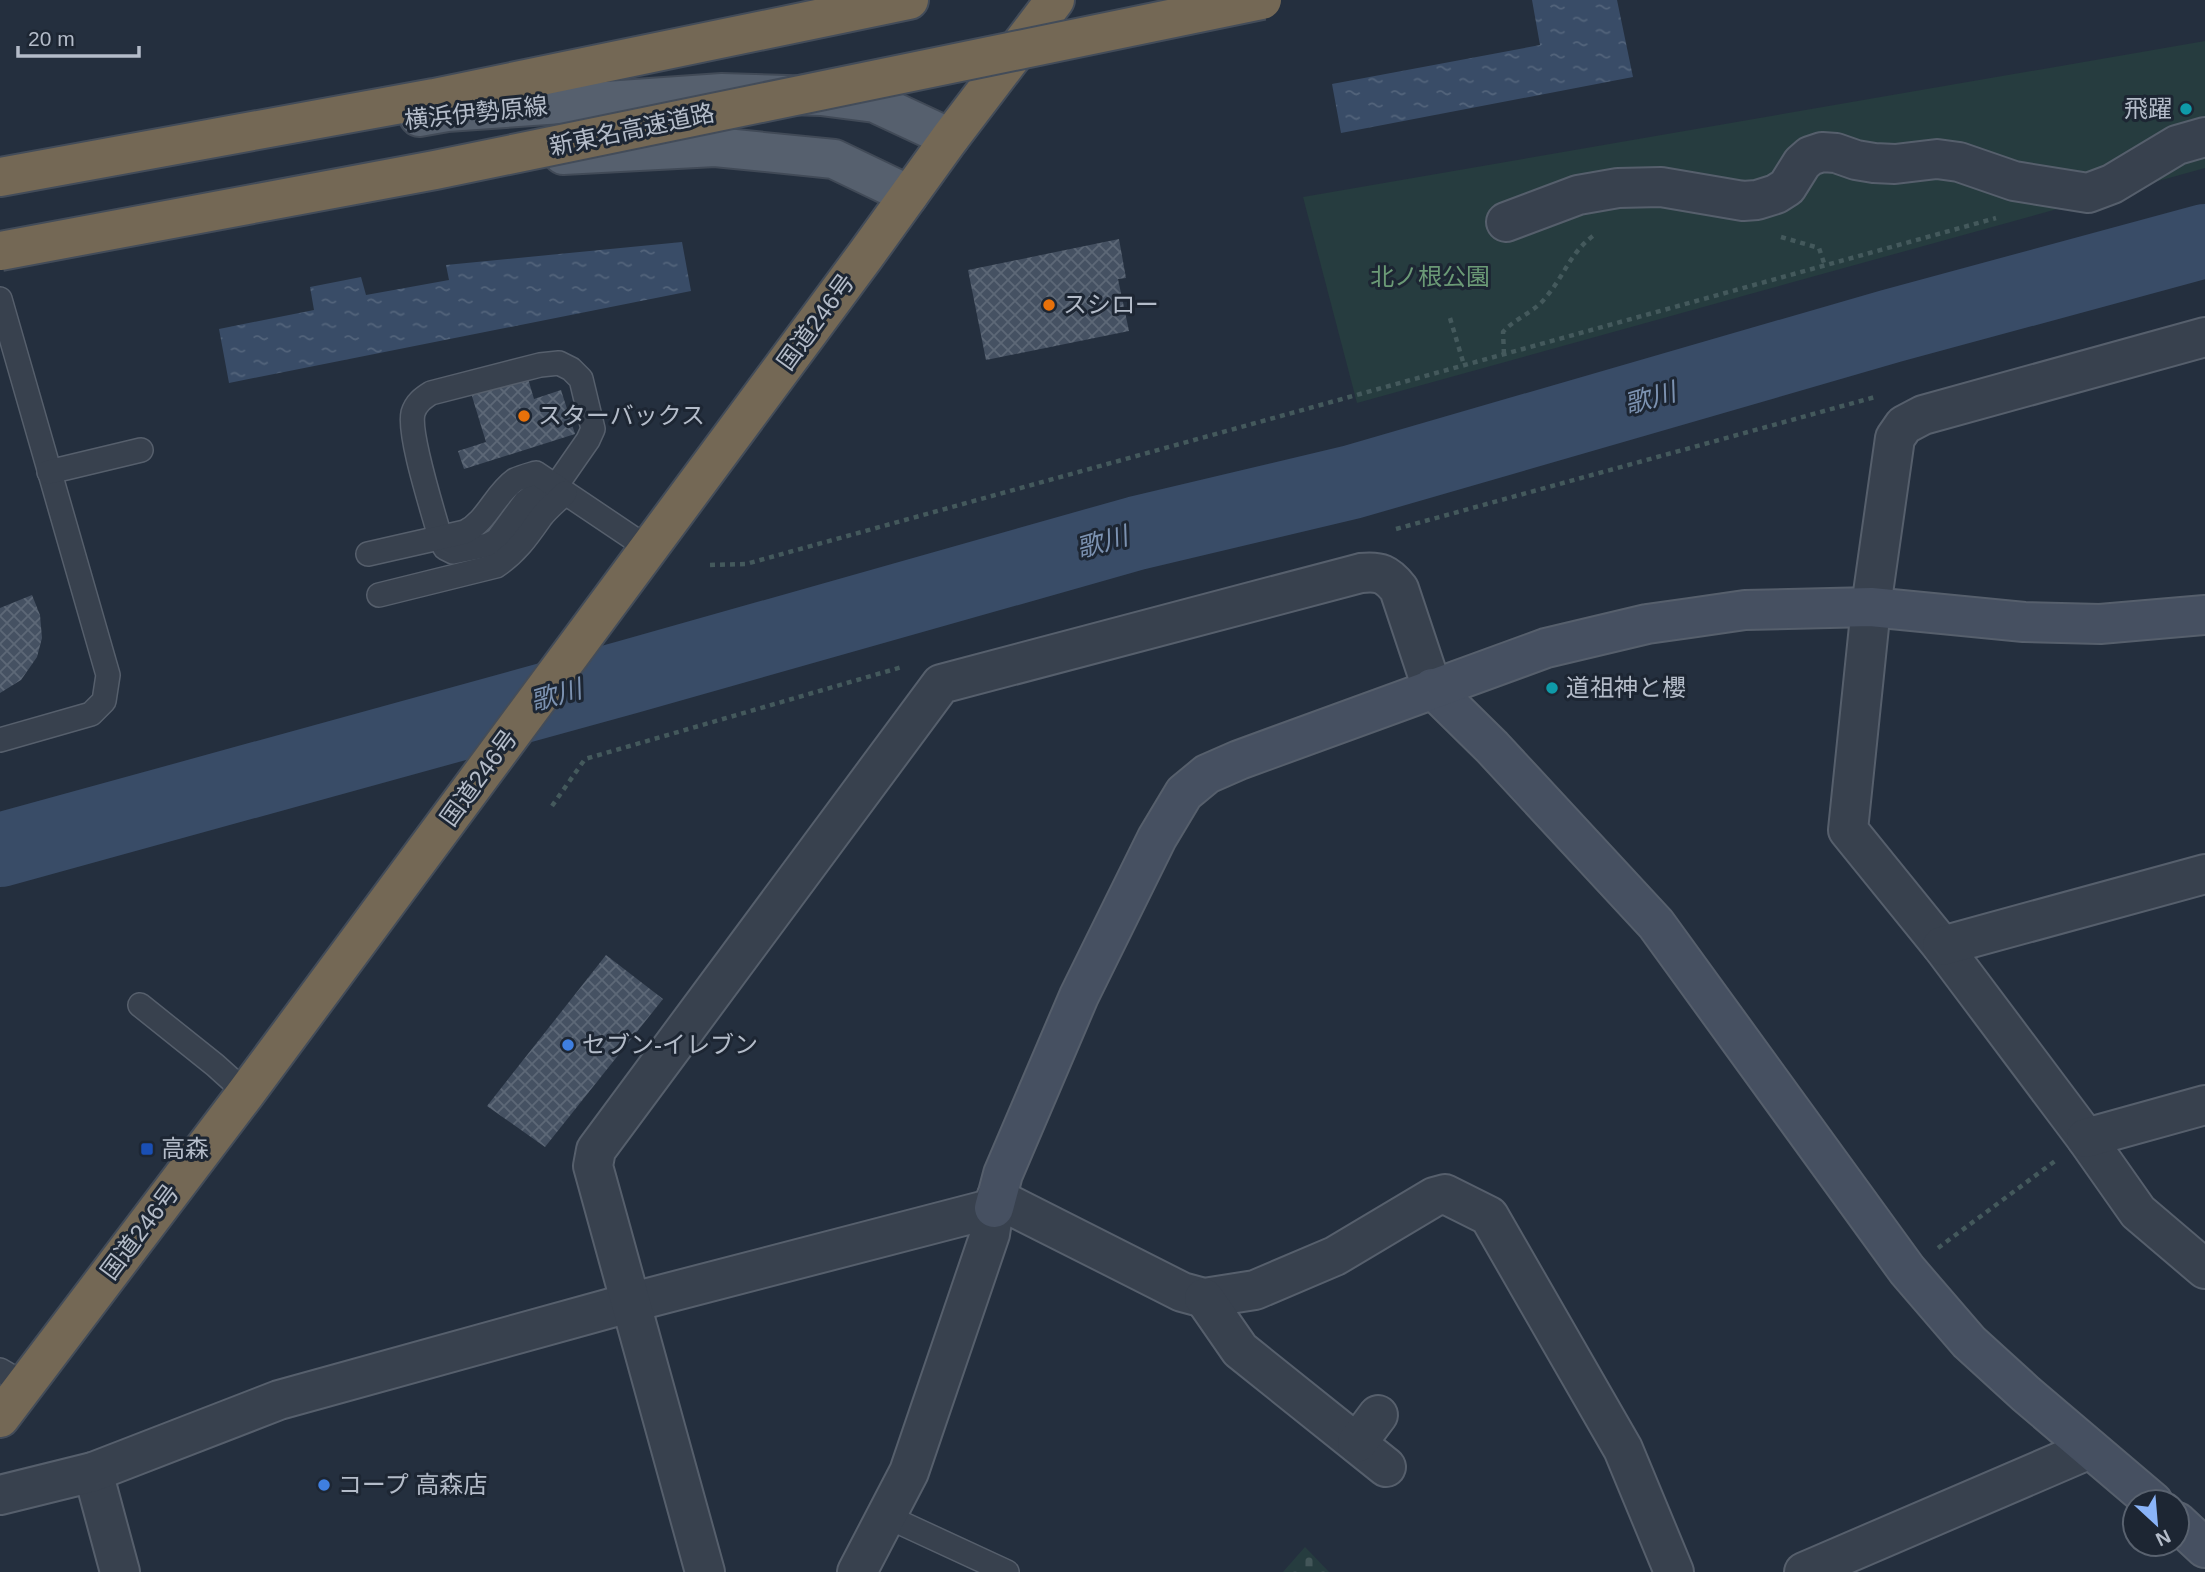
<svg xmlns="http://www.w3.org/2000/svg" width="2205" height="1572" font-family="Arial,'Noto Sans JP',sans-serif">
	<style>
		.cemetery { fill: url(#cemetery-stones) }
		.park { fill: #263c3f }
		.water { fill: url(#water-ripples) }
		.lines { fill: none; stroke-linecap: round; stroke-linejoin: round }
		.river { stroke: #394c67; stroke-width: 74 }
		.building { fill: url(#building-cross-hatch) }
		.lane-casing { stroke: #565f6c; stroke-width: 26 }
		.street-casing { stroke: #565f6c; stroke-width: 42 }
		.secondary-casing { stroke: #565f6c; stroke-width: 42 }
		.primary-casing { stroke: #414a57; stroke-width: 42 }
		.highway-casing { stroke: #434c59; stroke-width: 42 }
		.path { stroke: #44595c; stroke-width: 4.5; stroke-dasharray: 5 5; stroke-linecap: butt }
		.lane { stroke: #38414e; stroke-width: 23 }
		.street { stroke: #38414e; stroke-width: 38 }
		.secondary { stroke: #465061; stroke-width: 38 }
		.primary { stroke: #56606e; stroke-width: 38 }
		.highway { stroke: #746855; stroke-width: 38 }
		.highway-bridge-casing { stroke: #434c59; stroke-width: 42; stroke-linecap: butt }
		.highway-bridge { stroke: #746855; stroke-width: 38 }
		.culture-dot { fill: #0f9aa8; stroke: #1d2633; stroke-width: 2.5 }
		.food-dot { fill: #e8710a; stroke: #1d2633; stroke-width: 2.5 }
		.shop-dot { fill: #3f7fe0; stroke: #1d2633; stroke-width: 2.5 }
		.transit-dot { fill: #1a4fb4; stroke: #1d2633; stroke-width: 2.5 }
		.labels { text-anchor: middle; stroke-width: 6; stroke-linejoin: round; paint-order: stroke }
		.poi-label { font-size: 24px; fill: #b4bcc9; stroke: #1d2633; text-anchor: start }
		.street-label { font-size: 24px; fill: #b4bcc9; stroke: #1d2633 }
		.park-label { font-size: 24px; fill: #6b9a76; stroke: #1d2633 }
		.water-label { font-size: 26px; font-style: italic; fill: #7c92b1; stroke: #1d2633 }
	</style>
	<defs>
		<pattern id="cemetery-stones" width="16" height="16" patternUnits="userSpaceOnUse" patternTransform="scale(1.75)"><rect width="16" height="16" fill="#263c3f"/><path d="M2 7V4a2 2 0 0 1 4 0v3zM10 15v-3a2 2 0 0 1 4 0v3z" fill="#435659"/></pattern>
		<pattern id="water-ripples" width="26" height="14" patternUnits="userSpaceOnUse" patternTransform="scale(1.75)"><rect width="26" height="14" fill="#394c67"/><path d="M2 4q2-2 4 0t4 0M15 11q2-2 4 0t4 0" fill="none" stroke="#53647b"/></pattern>
		<pattern id="building-cross-hatch" width="8" height="8" patternUnits="userSpaceOnUse" patternTransform="scale(1.75)"><rect width="8" height="8" fill="#455162"/><path d="M0 0l8 8M0 8l8-8" fill="none" stroke="#5d6877"/></pattern>
	</defs>
	<rect width="100%" height="100%" fill="#242f3e"/>
	<path class="cemetery" d="M 1305,1547 L 1329,1572 L 1283,1572 Z"/>
	<path class="park" d="M 2205,41 L 2205,168 L 1357,403 L 1303,197 Z"/>
	<g class="water">
		<path d="M 1532,0 L 1617,0 L 1633,77 L 1341,133 L 1332,84 L 1540,45 Z"/>
		<path d="M 682,242 L 691,291 L 229,383 L 219,329 L 314,310 L 310,287 L 361,277 L 366,295 L 449,280 L 446,265 Z"/>
	</g>
	<g class="lines">
		<path class="river" d="M 0,850 L 628,677 L 1137,533 L 1352,482 L 1891,326 L 2205,241"/>
	</g>
	<g class="building">
		<path d="M 1119,239 L 1126,278 L 1118,279 L 1129,331 L 986,360 L 968,270 Z"/>
		<path d="M 527,375 L 534,399 L 561,390 L 575,434 L 464,469 L 458,451 L 486,442 L 471,393 Z"/>
		<path d="M 32,595 L 40,615 L 42,638 L 37,657 L 21,680 L 0,693 L 0,608 Z"/>
		<path d="M 606,955 L 663,999 L 545,1147 L 487,1106 Z"/>
	</g>
	<g class="lines">
		<g class="lane-casing">
			<g id="lane">
				<path d="M 0,299 L 108,675 L 104,701 L 91,714 L 0,740"/>
				<path d="M 49,472 L 141,450"/>
				<path d="M 550,483 L 525,502 L 497,540 L 488,545 L 453,552 L 445,548 L 440,537 C 433,511 408,435 413,413 C 416,403 423,398 431,393 L 540,365 L 559,363 L 571,369 L 581,379 L 593,429 L 588,440 L 556,486"/>
				<path d="M 368,554 L 465,532 C 487,521 495,494 515,480 C 521,477 529,475 536,473 L 649,549"/>
				<path d="M 379,595 L 496,566 C 516,553 527,537 541,517 C 548,508 557,501 565,493"/>
				<path d="M 140,1005 L 215,1065 L 246,1093"/>
				<path d="M 0,1370 L 24,1384"/>
				<path d="M 886,1516 L 1007,1572"/>
			</g>
		</g>
		<g class="street-casing">
			<g id="street">
				<path d="M 1506,222 L 1578,195 L 1618,188 L 1661,187 L 1743,201 L 1757,200 L 1776,194 L 1787,187 L 1802,163 L 1810,156 L 1822,152 L 1836,153 L 1856,160 L 1874,163 L 1895,164 L 1937,159 L 1959,162 L 2014,181 L 2088,193 L 2112,184 L 2177,145 L 2205,137"/>
				<path d="M 2205,337 L 1923,415 L 1904,425 L 1895,438 L 1871,607 L 1848,830 L 1942,946 L 2086,1138 L 2138,1212 L 2205,1269"/>
				<path d="M 1942,946 L 2205,874"/>
				<path d="M 2086,1138 L 2205,1105"/>
				<path d="M 996,1198 L 1182,1292 L 1204,1298 L 1255,1290 L 1335,1256 L 1434,1197 L 1445,1194 L 1489,1216 L 1623,1449 L 1674,1572"/>
				<path d="M 1204,1298 L 1240,1350 L 1386,1467"/>
				<path d="M 1357,1443 L 1378,1415"/>
				<path d="M 93,1472 L 120,1572"/>
				<path d="M 0,1495 L 93,1472 L 279,1400 L 629,1303 L 994,1208 L 990,1234 L 909,1472 L 857,1572"/>
				<path d="M 705,1572 L 593,1166 L 596,1150 L 941,684 L 1361,573 C 1380,571 1387,574 1399,589 L 1432,688"/>
				<path d="M 1804,1572 L 2090,1449"/>
			</g>
		</g>
		<g class="secondary-casing">
			<g id="secondary">
				<path d="M 1432,688 L 1492,747 L 1656,924 L 1907,1270 L 1969,1342 L 2026,1394 L 2153,1502"/>
				<path d="M 994,1208 L 1003,1174 L 1079,996 L 1157,838 L 1184,793 L 1207,774 L 1239,760 L 1546,648 L 1647,624 L 1690,618 L 1745,610 L 1871,607 L 2024,622 L 2100,624 L 2205,615"/>
				<path d="M 2177,1522 L 2205,1548"/>
			</g>
		</g>
		<g class="primary-casing">
			<g id="primary">
				<path d="M 419,117 L 447,112 L 722,93 L 821,96 L 875,103 L 950,138"/>
				<path d="M 563,155 L 715,147 L 834,159 L 909,195"/>
			</g>
		</g>
		<g class="highway-casing">
			<g id="highway">
				<path d="M 0,177 L 434,98 L 909,0"/>
				<path d="M 0,1418 L 246,1093 L 865,256 L 950,138 L 1055,0"/>
			</g>
		</g>
		<g class="path">
			<path d="M 1781,237 L 1819,248 L 1825,266"/>
			<path d="M 1450,318 L 1464,365"/>
			<path d="M 1504,354 L 1503,332 C 1515,318 1535,312 1546,297 C 1565,275 1569,254 1594,235"/>
			<path d="M 1396,529 L 1875,397"/>
			<path d="M 710,565 L 746,564 L 1996,218"/>
			<path d="M 552,806 L 585,759 L 902,667"/>
			<path d="M 1938,1248 L 2055,1161"/>
		</g>
		<use href="#lane" class="lane"/>
		<use href="#street" class="street"/>
		<use href="#secondary" class="secondary"/>
		<use href="#primary" class="primary"/>
		<use href="#highway" class="highway"/>
		<g class="highway-bridge-casing">
			<path id="highway-bridge" d="M 0,251 L 435,170 L 1262,0"/>
		</g>
		<use href="#highway-bridge" class="highway-bridge"/>
	</g>
	<g class="culture-dot">
		<circle cx="2186" cy="109" r="7"/>
		<circle cx="1552" cy="688" r="7"/>
	</g>
	<g class="food-dot">
		<circle cx="1049" cy="305" r="7"/>
		<circle cx="524" cy="416" r="7"/>
	</g>
	<g class="shop-dot">
		<circle cx="568" cy="1045" r="7"/>
		<circle cx="324" cy="1485" r="7"/>
	</g>
	<rect class="transit-dot" x="140" y="1142" width="14" height="14" rx="3.5"/>
	<g class="labels">
		<g class="poi-label">
			<text x="2172" y="117" text-anchor="end">飛躍</text>
			<text x="1063" y="313">スシロー</text>
			<text x="538" y="424">スターバックス</text>
			<text x="1566" y="696">道祖神と櫻</text>
			<text x="582" y="1053">セブン-イレブン</text>
			<text x="161" y="1157">高森</text>
			<text x="338" y="1493">コープ 高森店</text>
		</g>
		<g class="street-label">
			<text transform="translate(476 113) rotate(-6)" y="8">横浜伊勢原線</text>
			<text transform="translate(632 130) rotate(-12)" y="8">新東名高速道路</text>
			<text transform="translate(816 322) rotate(-54)" y="8">国道246号</text>
			<text transform="translate(479 778) rotate(-54)" y="8">国道246号</text>
			<text transform="translate(140 1232) rotate(-53)" y="8">国道246号</text>
		</g>
		<g class="park-label">
			<text x="1430" y="285">北ノ根公園</text>
		</g>
		<g class="water-label">
			<text transform="translate(1650 398) rotate(-16)" y="9">歌川</text>
			<text transform="translate(1102 542) rotate(-16)" y="9">歌川</text>
			<text transform="translate(556 695) rotate(-16)" y="9">歌川</text>
		</g>
	</g>
	<g transform="translate(2156 1523) rotate(154)"><circle r="33" fill="#1d2633" stroke="#59626f" stroke-width="2"/>
	<path d="M0-5L12 26L0 18L-12 26Z" fill="#8ab4f8"/>
	<text y="-10" font-size="19" font-weight="bold" text-anchor="middle" fill="#b4bcc9">N</text>
	</g>
	<path d="M18 46v10h121v-10" fill="none" stroke="#b4bcc9" stroke-width="3.5"/>
	<text x="28" y="46" font-size="21" fill="#b4bcc9" stroke="#1d2633" stroke-width="5" paint-order="stroke">20 m</text>
</svg>
